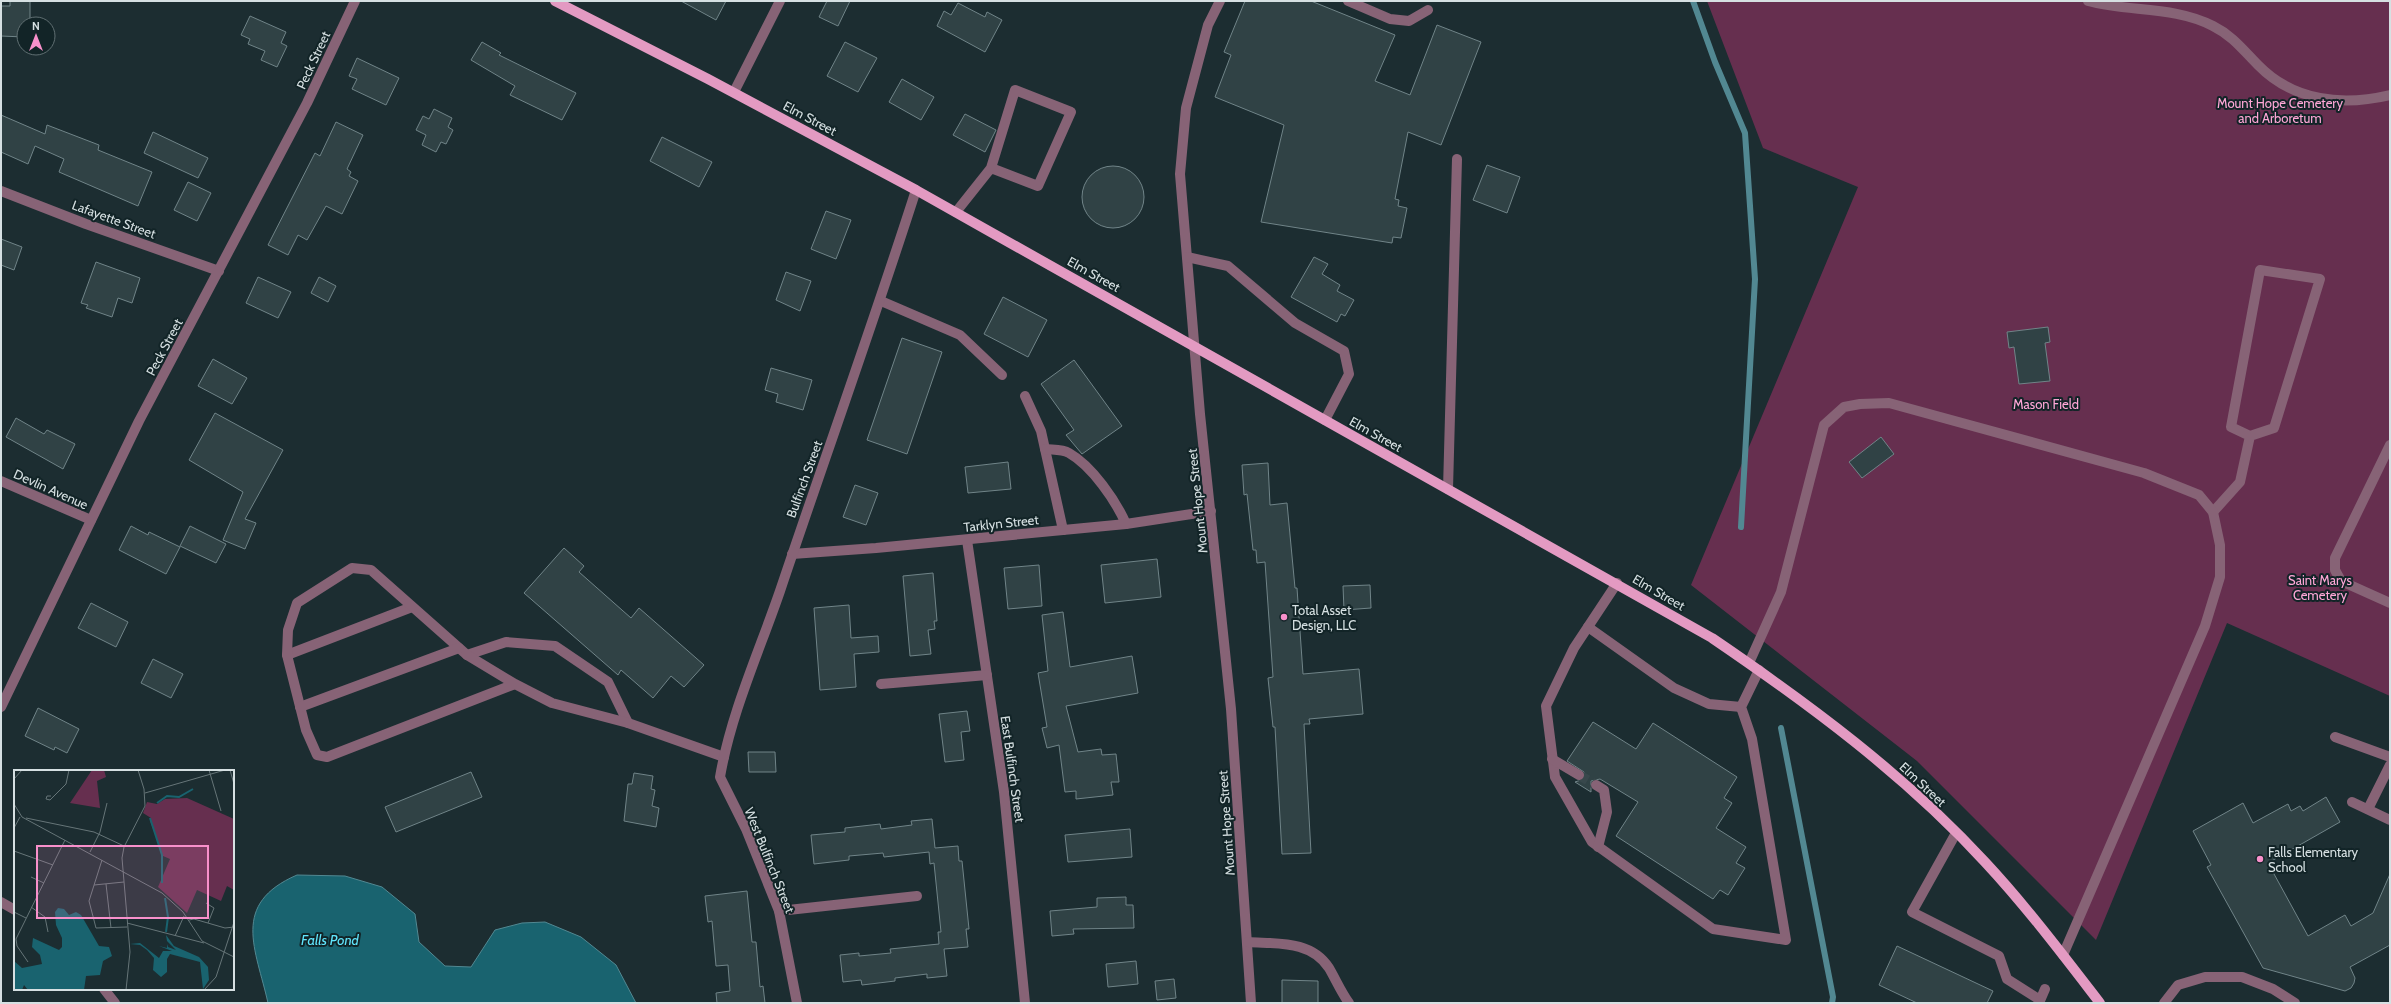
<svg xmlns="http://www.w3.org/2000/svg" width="2391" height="1004" font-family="Cabin,sans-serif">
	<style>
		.green { fill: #662f4f }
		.water { fill: #19636f; stroke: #528892 }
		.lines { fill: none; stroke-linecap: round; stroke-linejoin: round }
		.stream { stroke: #528892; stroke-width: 6 }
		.building { fill: #304245; stroke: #708488 }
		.minor-tunnel { stroke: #38484c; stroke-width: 10; stroke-dasharray: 10 5; stroke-linecap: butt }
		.minor { stroke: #876376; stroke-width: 10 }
		.major { stroke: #e39ac2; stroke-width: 10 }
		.poi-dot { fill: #f890cb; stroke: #122427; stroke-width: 1.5 }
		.labels { text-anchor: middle; stroke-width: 4; stroke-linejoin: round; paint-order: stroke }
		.street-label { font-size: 13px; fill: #d6e0e2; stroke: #122427 }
		.park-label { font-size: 13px; fill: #ffa7d7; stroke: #122427 }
		.poi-label { font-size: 13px; fill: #d6e0e2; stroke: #122427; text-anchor: start }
		.water-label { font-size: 14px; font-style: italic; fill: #61e6fd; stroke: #122427 }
		.inset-river { fill: none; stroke: #19636f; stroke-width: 2 }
		.inset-road { fill: none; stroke: #667578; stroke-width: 1 }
		.view { fill: #f890cb; fill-opacity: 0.15; stroke: #f890cb; stroke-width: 2 }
		.inset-edge { fill: none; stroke: #d6e0e2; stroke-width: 2 }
	</style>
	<rect width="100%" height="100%" fill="#1c2d31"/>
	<path class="green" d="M 1707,1 L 2390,1 L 2390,696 L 2227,623 L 2096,940 L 1917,761 L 1691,585 L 1858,187 L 1763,148 Z"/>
	<path class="water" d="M 297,875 L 345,876 L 382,887 L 415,914 L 419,942 L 445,966 L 471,967 L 495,930 L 522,923 L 545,922 L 581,937 L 616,965 L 636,1003 L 268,1003 C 256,949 230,904 297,875 Z"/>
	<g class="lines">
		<g class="stream">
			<path d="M 1693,1 L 1715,62 L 1745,133 L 1755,279 L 1741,527"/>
			<path d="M 1781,728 L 1833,997 L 1832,1003"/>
		</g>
	</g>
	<g class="building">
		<path d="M 10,1 L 30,1 L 30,24 L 24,24 L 24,37 L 1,36 L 1,6 L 10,6 Z"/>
		<path d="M 681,1 L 726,1 L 716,20 Z"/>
		<path d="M 827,1 L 850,1 L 838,26 L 819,17 Z"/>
		<path d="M 1245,1 L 1311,1 L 1395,35 L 1375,81 L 1410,95 L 1437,25 L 1481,42 L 1441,145 L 1408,132 L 1395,199 L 1399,200 L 1398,206 L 1407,208 L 1401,238 L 1393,237 L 1392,243 L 1261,222 L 1284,125 L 1215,97 L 1231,55 L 1224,52 Z"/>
		<path d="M 958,3 L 985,17 L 987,12 L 1002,20 L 985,52 L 937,26 L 944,11 L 951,15 Z"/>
		<path d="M 250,16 L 286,32 L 281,43 L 287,46 L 277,67 L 261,60 L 265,51 L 248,44 L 250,39 L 241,35 Z"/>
		<path d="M 482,42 L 501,53 L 499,55 L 576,93 L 562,120 L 510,95 L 515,86 L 471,60 Z"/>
		<path d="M 845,42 L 877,58 L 858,92 L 827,76 Z"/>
		<path d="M 357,58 L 399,78 L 386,105 L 352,89 L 357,79 L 349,76 Z"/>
		<path d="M 902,79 L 934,97 L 921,120 L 889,102 Z"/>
		<path d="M 434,109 L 452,118 L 448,127 L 453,130 L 446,144 L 441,142 L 436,152 L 422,145 L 426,135 L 416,130 L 423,116 L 429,119 Z"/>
		<path d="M 965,114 L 996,130 L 985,152 L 953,135 Z"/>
		<path d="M 1,115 L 45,134 L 47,125 L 99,145 L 98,150 L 152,172 L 138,206 L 59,172 L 64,159 L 35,146 L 28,164 L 1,152 Z"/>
		<path d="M 336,122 L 363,135 L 347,169 L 351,172 L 349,176 L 358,181 L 342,214 L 326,206 L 307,240 L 298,235 L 288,255 L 268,245 L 315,153 L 320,156 Z"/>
		<path d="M 153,132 L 208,158 L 198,178 L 144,153 Z"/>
		<path d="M 662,137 L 712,162 L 699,187 L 650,161 Z"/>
		<path d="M 1487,165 L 1520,177 L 1507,213 L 1473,200 Z"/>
		<circle cx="1113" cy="197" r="31"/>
		<path d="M 188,182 L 211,193 L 197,221 L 174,210 Z"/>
		<path d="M 826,211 L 851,220 L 836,259 L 811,249 Z"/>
		<path d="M 1,239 L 22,247 L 14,270 L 1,265 Z"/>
		<path d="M 1314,257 L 1328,264 L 1322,274 L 1340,285 L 1337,291 L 1354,300 L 1345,316 L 1341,314 L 1337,322 L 1291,297 Z"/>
		<path d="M 96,262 L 140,278 L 132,303 L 118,298 L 112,317 L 86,308 L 88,305 L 81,303 Z"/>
		<path d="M 786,272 L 811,281 L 800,311 L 776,300 Z"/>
		<path d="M 258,277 L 291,292 L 278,318 L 246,303 Z"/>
		<path d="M 319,277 L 336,286 L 328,302 L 311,293 Z"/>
		<path d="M 1003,297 L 1047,320 L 1028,357 L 984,334 Z"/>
		<path d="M 2048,327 L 2050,342 L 2045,343 L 2050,381 L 2019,384 L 2014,347 L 2009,348 L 2007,332 Z"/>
		<path d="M 902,338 L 942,352 L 907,454 L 867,440 Z"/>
		<path d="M 213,359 L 247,378 L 232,404 L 198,386 Z"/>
		<path d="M 1074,360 L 1122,426 L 1082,454 L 1066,435 L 1074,430 L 1041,384 Z"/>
		<path d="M 771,368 L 812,380 L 803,410 L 776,402 L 778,394 L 765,390 Z"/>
		<path d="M 215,413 L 283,450 L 245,519 L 256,523 L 245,549 L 223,540 L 243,492 L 189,460 Z"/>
		<path d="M 16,418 L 44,434 L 47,430 L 75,444 L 63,469 L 6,437 Z"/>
		<path d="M 1881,437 L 1894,454 L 1862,478 L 1849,462 Z"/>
		<path d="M 1008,462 L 1011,489 L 968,493 L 965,467 Z"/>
		<path d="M 1268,463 L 1270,505 L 1287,503 L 1295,588 L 1297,588 L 1303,674 L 1359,669 L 1363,714 L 1309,719 L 1310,724 L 1304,724 L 1311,853 L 1282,854 L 1275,727 L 1273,727 L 1268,678 L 1273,677 L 1265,562 L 1257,563 L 1256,550 L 1253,550 L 1247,494 L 1244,495 L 1242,465 Z"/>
		<path d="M 855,485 L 878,493 L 866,525 L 843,517 Z"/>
		<path d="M 131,526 L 148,535 L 149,532 L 180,547 L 166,574 L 119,550 Z"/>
		<path d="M 190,526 L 226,544 L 216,563 L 180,546 Z"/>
		<path d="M 564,548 L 584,566 L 579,572 L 631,618 L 639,608 L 704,665 L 684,687 L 671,676 L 653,698 L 621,670 L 618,675 L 524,593 Z"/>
		<path d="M 1157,559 L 1161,597 L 1105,603 L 1101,565 Z"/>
		<path d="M 1039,565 L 1042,606 L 1008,609 L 1004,568 Z"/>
		<path d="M 933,573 L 937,621 L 934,621 L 935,629 L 928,630 L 931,654 L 910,656 L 903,576 Z"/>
		<path d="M 1370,585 L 1371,608 L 1344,610 L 1343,586 Z"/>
		<path d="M 91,603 L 128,622 L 116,647 L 78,628 Z"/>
		<path d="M 849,605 L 851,638 L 878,636 L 879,652 L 854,654 L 856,687 L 820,690 L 814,608 Z"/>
		<path d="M 1063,612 L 1070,667 L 1132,656 L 1138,693 L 1066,706 L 1078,752 L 1101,749 L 1102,755 L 1116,754 L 1119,782 L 1111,782 L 1113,795 L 1076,799 L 1076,791 L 1065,792 L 1059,745 L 1047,748 L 1042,728 L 1047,727 L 1038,673 L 1048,671 L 1042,615 Z"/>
		<path d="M 153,659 L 183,674 L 171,698 L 141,683 Z"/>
		<path d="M 38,708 L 79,729 L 67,753 L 55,747 L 54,750 L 25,736 Z"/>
		<path d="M 967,711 L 970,731 L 961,732 L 964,760 L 945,762 L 939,714 Z"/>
		<path d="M 1593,722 L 1636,749 L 1653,723 L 1737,777 L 1724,798 L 1732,803 L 1716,828 L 1746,847 L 1736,863 L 1745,868 L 1728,895 L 1720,890 L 1713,899 L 1616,836 L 1638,802 L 1600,779 L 1591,781 L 1591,792 L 1575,782 L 1584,779 L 1584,772 L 1567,761 Z"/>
		<path d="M 748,752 L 775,752 L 776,772 L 749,772 Z"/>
		<path d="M 471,772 L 482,797 L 396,832 L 385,807 Z"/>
		<path d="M 634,773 L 653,776 L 651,789 L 655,790 L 652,806 L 659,808 L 656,827 L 624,821 L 628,784 L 632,784 Z"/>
		<path d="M 2326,797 L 2340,822 L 2268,863 L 2308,936 L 2345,915 L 2351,926 L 2373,913 L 2390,874 L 2390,945 L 2350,967 L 2355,978 L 2354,983 L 2351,988 L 2345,991 L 2263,968 L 2207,867 L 2211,865 L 2193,831 L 2243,803 L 2253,823 L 2288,804 L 2291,811 L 2300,806 L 2303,811 Z"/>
		<path d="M 932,819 L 935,848 L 958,846 L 959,861 L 962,861 L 969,929 L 966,929 L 968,947 L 944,949 L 947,976 L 927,978 L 927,974 L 895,978 L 895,981 L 862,985 L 861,980 L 843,982 L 840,955 L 859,953 L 859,956 L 891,953 L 890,949 L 939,944 L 938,932 L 941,932 L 934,863 L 930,864 L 929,852 L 884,857 L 883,853 L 849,856 L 849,860 L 814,864 L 811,835 L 845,832 L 845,828 L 880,824 L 881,829 L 912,825 L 911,821 Z"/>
		<path d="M 1130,829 L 1132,857 L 1068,862 L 1065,835 Z"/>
		<path d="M 747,891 L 752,942 L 756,942 L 760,987 L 763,986 L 765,1003 L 717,1003 L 716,993 L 730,991 L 728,965 L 716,966 L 712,921 L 708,922 L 705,896 Z"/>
		<path d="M 1126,897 L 1126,905 L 1133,905 L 1134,928 L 1073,929 L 1074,934 L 1052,936 L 1050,911 L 1097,907 L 1097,898 Z"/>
		<path d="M 1897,946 L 1993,991 L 1987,1003 L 1917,1003 L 1879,985 Z"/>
		<path d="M 1136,961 L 1138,984 L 1108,987 L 1106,964 Z"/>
		<path d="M 1174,979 L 1176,998 L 1157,1000 L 1155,981 Z"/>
		<path d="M 1282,980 L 1318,981 L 1318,1003 L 1282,1003 Z"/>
	</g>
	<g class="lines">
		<path class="minor-tunnel" d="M 1579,775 L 1596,785"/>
		<g class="minor">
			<path d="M 1220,1 L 1208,25 L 1186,108 L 1180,174 L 1200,414 L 1231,709 L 1251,1003"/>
			<path d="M 1348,1 L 1390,19 L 1409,21 L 1428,10"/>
			<path d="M 2088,1 C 2128,12 2175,6 2213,26 C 2233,36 2243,50 2258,65 C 2294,102 2343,106 2390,95"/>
			<path d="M 734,92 L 780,1"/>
			<path d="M 1,191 L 86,224 L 219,271"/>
			<path d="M 956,212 L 991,168 L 1038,186 L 1071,112 L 1015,90 L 991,168"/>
			<path d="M 1187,257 L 1228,266 L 1295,323 L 1344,351 L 1349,374 L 1325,420"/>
			<path d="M 881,301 L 960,335 L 1002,375"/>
			<path d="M 1025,396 L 1041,431 L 1063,530"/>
			<path d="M 2390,445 L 2335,558 L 2335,570 L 2341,581 L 2390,603"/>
			<path d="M 1045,449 C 1053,450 1062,449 1069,453 C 1092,466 1116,501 1126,524"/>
			<path d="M 1,481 L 91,520"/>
			<path d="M 1448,489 L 1457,159"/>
			<path d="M 2213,512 L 2240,482 L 2250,436 L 2274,428 L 2320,279 L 2260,270 L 2231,427 L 2250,436"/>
			<path d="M 967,540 L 1004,792 L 1025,1003"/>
			<path d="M 792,554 L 876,548 L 1126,524 L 1211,511"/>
			<path d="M 1617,583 L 1574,648 L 1546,706 L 1555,777 L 1592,842 L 1713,929 L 1786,940 L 1752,739 L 1741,707 L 1759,670"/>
			<path d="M 1588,627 L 1674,688 L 1709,704 L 1741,707"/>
			<path d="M 287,655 L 412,607"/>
			<path d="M 467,655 L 506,642 L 555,646 L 608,682 L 628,723"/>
			<path d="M 1749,663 L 1781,592 L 1824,425 L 1844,407 L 1860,404 L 1889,403 L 2144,473 L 2199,495 L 2213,512 L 2220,545 L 2220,577 L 2205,626 L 2063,955"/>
			<path d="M 515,684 L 327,757 L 317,755 L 306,730 L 287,655 L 288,630 L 297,603 L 352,568 L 371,570 L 467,655 L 515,684 L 552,703 L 628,723 L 724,757"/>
			<path d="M 881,684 L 987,675"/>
			<path d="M 1,707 L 139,421 L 307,103 L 355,1"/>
			<path d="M 300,707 L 459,648"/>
			<path d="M 2335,737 L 2390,757"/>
			<path d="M 1552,759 L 1579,775"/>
			<path d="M 1596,785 L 1604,790 L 1607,812 L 1598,847"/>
			<path d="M 2352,802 L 2390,820"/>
			<path d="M 2368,809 L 2390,765"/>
			<path d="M 1956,833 L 1912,912 L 1999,956 L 2007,979 L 2040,1000"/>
			<path d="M 1,902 L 15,910"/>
			<path d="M 779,911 L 917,896"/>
			<path d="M 1248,942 C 1277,944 1311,940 1329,968 C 1336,980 1341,992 1349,1003"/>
			<path d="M 104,989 L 115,1003"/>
			<path d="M 797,1003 L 779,911 L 746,829 L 720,777 C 731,713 759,652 780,591 C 825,457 873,324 916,190"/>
			<path d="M 2039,1003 L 2045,989"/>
			<path d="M 2164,1003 L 2178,985 L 2205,977 L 2242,977 L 2273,989 L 2295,1003"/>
		</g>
		<path class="major" d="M 555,1 L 708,79 L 916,190 L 1712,638 C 1809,704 1905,775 1985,862 C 2026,906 2063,955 2100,1003"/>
	</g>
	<g class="poi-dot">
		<circle cx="1284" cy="617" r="4"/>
		<circle cx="2260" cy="859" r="4"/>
	</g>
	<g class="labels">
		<g class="street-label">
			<text transform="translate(313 60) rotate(-65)" y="5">Peck Street</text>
			<text transform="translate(810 118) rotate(28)" y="5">Elm Street</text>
			<text transform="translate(114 219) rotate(20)" y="5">Lafayette Street</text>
			<text transform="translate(1094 274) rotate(29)" y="5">Elm Street</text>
			<text transform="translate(164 347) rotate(-62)" y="5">Peck Street</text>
			<text transform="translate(1376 434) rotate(29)" y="5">Elm Street</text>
			<text transform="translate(804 479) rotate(-70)" y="5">Bulfinch Street</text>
			<text transform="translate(51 489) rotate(24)" y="5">Devlin Avenue</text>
			<text transform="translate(1197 501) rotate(-96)" y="5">Mount Hope Street</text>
			<text transform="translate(1001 523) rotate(-6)" y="5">Tarklyn Street</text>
			<text transform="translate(1659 592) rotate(30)" y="5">Elm Street</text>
			<text transform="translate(1013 769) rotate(82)" y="5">East Bulfinch Street</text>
			<text transform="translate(1923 784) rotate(43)" y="5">Elm Street</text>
			<text transform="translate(1226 823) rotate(-94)" y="5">Mount Hope Street</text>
			<text transform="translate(770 860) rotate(68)" y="5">West Bulfinch Street</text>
		</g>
		<g class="park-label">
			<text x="2280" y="108">Mount Hope Cemetery<tspan x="2280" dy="15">and Arboretum</tspan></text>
			<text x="2046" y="409">Mason Field</text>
			<text x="2320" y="585">Saint Marys<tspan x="2320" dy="15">Cemetery</tspan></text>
		</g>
		<g class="poi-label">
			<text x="1292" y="615">Total Asset<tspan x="1292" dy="15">Design, LLC</tspan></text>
			<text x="2268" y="857">Falls Elementary<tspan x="2268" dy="15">School</tspan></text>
		</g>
		<g class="water-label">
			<text x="330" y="945">Falls Pond</text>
		</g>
	</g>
	<g transform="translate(14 770)">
		<rect width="220" height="220" fill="#1c2d31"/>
		<path d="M 78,0 L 90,0 L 92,7 L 83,11 L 86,38 L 56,33 ZM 173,28 L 220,49 L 220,120 L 213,116 L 207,131 L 183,120 L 173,143 L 144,117 L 156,89 L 149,86 L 136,51 L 137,48 L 129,43 L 133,32 L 143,34 L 151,29 Z" fill="#662f4f"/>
		<path d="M 44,138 L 50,139 L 55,145 L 62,142 L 67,145 L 85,176 L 95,177 L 98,186 L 89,191 L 86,205 L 72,206 L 70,220 L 14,220 L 10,215 L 8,220 L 0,220 L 0,191 L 8,198 L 28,194 L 26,185 L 18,177 L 19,168 L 45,180 L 48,177 L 48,168 L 42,155 L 41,142 ZM 152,165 L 160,176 L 185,187 L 194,197 L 195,210 L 189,219 L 186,192 L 156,184 L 153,189 L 153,202 L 147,207 L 139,200 L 140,188 L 133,180 L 126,175 L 116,174 L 126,173 L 145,188 L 149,181 L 158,181 L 145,176 L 153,178 L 153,174 L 154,177 L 162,180 L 153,171 Z" fill="#19636f"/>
		<path class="inset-river" d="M 143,33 L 153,26 L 165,27 L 179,19M 136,48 L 148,85 L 148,113M 151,128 L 154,147 L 152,162"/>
		<path class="inset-road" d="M 195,0 L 207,41M 216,0 L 220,14M 0,9 L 8,0M 131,23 L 211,0M 37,26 L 33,26 L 32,29 L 36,30 L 52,14 L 55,0M 0,34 L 8,47 L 148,123 L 169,142 L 188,171 L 220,187M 12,48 L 80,62 L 110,76M 0,58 L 6,47M 0,81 L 39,95M 76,82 L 86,62 L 93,33M 88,90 L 75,131 L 82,158 L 113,157M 17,107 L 30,113M 92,114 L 97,158M 80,115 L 110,112M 192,133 L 200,138 L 194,153M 17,137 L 31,147 L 34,162M 0,142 L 12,148M 175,150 L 180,149 L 211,158 L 220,157M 113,153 L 190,173M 161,166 L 170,146M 14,192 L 3,176 L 2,169 L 51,70M 112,220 L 116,182 L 108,88 L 110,77 L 131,36 L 130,19 L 124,0M 190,220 L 202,207 L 220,152"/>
		<path class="view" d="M 23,76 L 194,76 L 194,148 L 23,148 Z"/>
		<rect width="220" height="220" class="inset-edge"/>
	</g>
	<rect width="2391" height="1004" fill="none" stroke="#d6e0e2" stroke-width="4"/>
	<g transform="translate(36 36)"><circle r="19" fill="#122427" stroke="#606f72"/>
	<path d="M0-3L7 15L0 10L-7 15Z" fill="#f890cb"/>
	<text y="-6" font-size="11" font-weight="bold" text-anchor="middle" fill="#d6e0e2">N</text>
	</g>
</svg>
